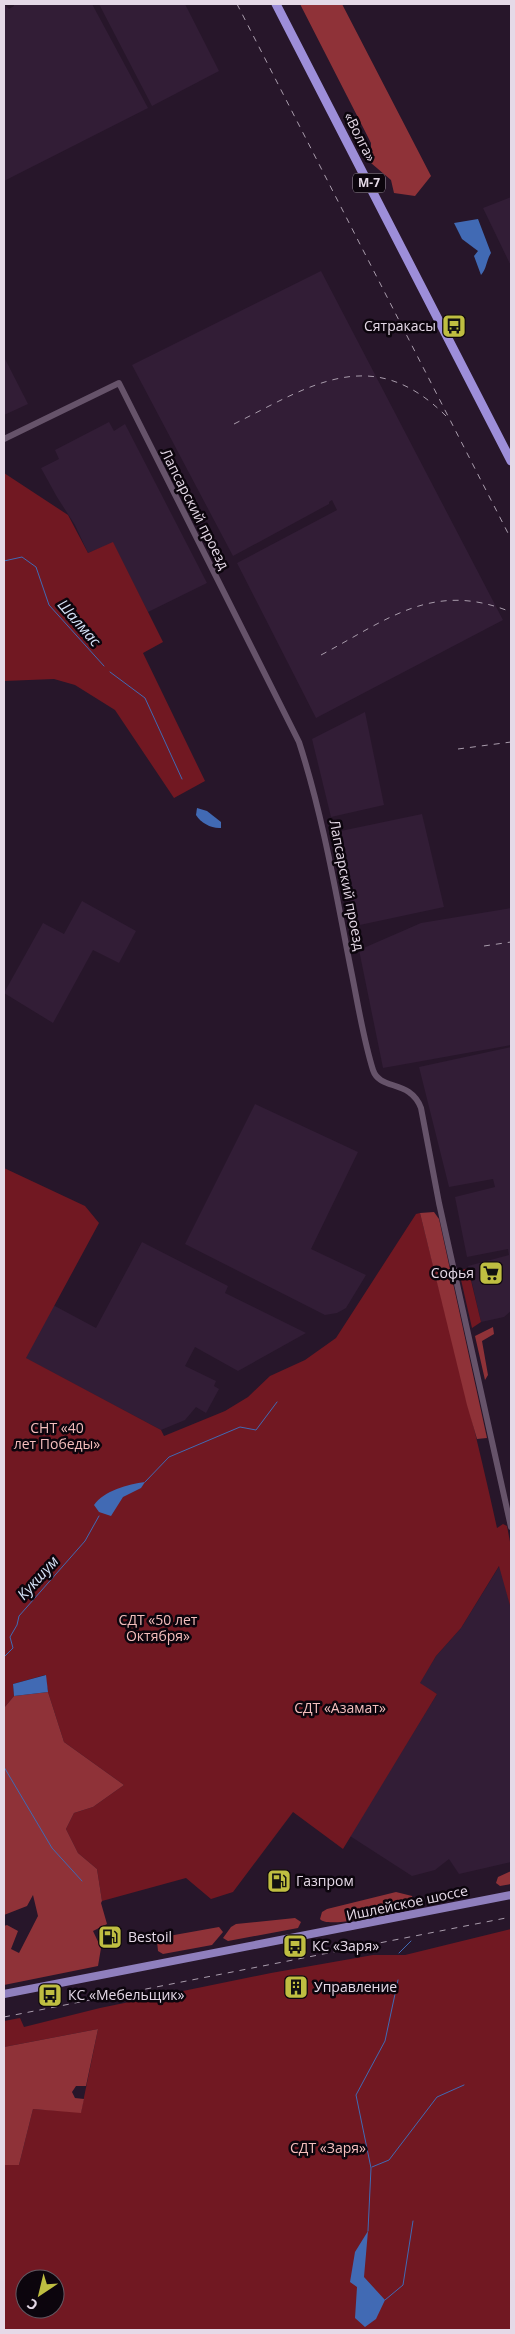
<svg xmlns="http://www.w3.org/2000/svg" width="515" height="2334" font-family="'Open Sans',sans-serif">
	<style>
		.built { fill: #321d36 }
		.green { fill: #711822; fill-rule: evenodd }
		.forest { fill: #8f3238 }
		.water { fill: #416ab4 }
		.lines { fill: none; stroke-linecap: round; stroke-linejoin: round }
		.stream { stroke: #416ab4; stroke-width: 1 }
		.tertiary { stroke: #66536a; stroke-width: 6 }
		.primary { stroke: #8f7fbd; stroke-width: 8 }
		.trunk { stroke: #9d8ed9; stroke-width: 9 }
		.rail { stroke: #a99cac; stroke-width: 1; stroke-dasharray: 6 6; stroke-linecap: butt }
		.labels { text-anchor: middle; stroke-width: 5; stroke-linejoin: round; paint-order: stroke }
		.shield { fill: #0c050d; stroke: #a499a6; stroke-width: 1 }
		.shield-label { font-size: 12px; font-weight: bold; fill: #e5d9e7 }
		.street-label { font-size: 14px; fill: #e5d9e7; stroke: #0c050d }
		.poi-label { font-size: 14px; fill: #e5d9e7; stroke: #0c050d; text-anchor: start }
		.park-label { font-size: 14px; fill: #f4bebd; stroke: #0c050d }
		.water-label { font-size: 15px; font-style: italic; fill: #d7e3f8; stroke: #0c050d }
	</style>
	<rect width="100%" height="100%" fill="#27162a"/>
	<g class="built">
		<path d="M 4,4 L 9,9 L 14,6 L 14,4 L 92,4 L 148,108 L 4,181 Z"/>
		<path d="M 99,4 L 185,4 L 219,71 L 152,106 Z"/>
		<path d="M 511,197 L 511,266 L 483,208 Z"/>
		<path d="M 321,271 L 503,620 L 316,718 L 237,563 L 337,510 L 332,500 L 329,502 L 329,504 L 233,556 L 132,365 Z"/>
		<path d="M 4,357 L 28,404 L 4,415 Z"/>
		<path d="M 109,422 L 114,431 L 125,424 L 207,583 L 148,612 L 113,543 L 88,553 L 75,525 L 57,497 L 41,468 L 59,459 L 55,450 Z"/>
		<path d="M 365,712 L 384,805 L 331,817 L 312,739 Z"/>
		<path d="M 422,814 L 444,907 L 355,926 L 336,832 Z"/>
		<path d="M 82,901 L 136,931 L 119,963 L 93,950 L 53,1023 L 4,993 L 43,923 L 64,934 Z"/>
		<path d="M 511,908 L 511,1045 L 383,1068 L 359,950 L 421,923 Z"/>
		<path d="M 511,1047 L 511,1311 L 504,1317 L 481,1322 L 468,1266 L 509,1255 L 508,1249 L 467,1257 L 455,1197 L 495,1187 L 493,1179 L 449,1187 L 419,1067 Z"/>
		<path d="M 255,1104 L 358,1152 L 311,1249 L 366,1275 L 346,1308 L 337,1313 L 325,1315 L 185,1244 Z"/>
		<path d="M 142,1242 L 228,1286 L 225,1293 L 306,1333 L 238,1371 L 195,1347 L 185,1366 L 216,1381 L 214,1386 L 219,1389 L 206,1413 L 196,1407 L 185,1420 L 161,1430 L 25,1358 L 53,1305 L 96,1328 Z"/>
		<path d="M 500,1565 L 511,1609 L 511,1862 L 459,1874 L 449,1859 L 435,1870 L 412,1876 L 350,1836 L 437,1694 L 419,1684 L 436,1656 L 461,1628 Z"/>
	</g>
	<g class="green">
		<path d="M 4,473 L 68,515 L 88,553 L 113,542 L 163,642 L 143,653 L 205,781 L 174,798 L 115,710 L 75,685 L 54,679 L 4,681 Z"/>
		<path d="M 4,1168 L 85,1206 L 99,1223 L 26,1358 L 161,1430 L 164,1436 L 225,1411 L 248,1397 L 270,1376 L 305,1360 L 336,1338 L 416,1214 L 420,1213 C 446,1318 474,1422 497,1528 L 503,1524 L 507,1526 L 511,1547 L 511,1609 L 499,1566 L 461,1628 L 436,1656 L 420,1683 L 437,1694 L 343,1849 L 293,1812 L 233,1892 L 211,1899 L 186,1878 L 102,1901 L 97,1869 L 78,1853 L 66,1829 L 74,1813 L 93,1807 L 124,1785 L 64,1742 L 48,1692 L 45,1675 L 13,1684 L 14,1696 L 4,1708 Z"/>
		<path d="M 468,1268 L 481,1322 L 472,1328 L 459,1271 Z"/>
		<path d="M 511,1929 L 511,2330 L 4,2330 L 4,2165 L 19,2165 L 33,2109 L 81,2112 L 98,2029 L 4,2047 L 4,2021 L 20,2018 L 24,2027 L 100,2008 L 271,1973 L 373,1955 L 405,1955 ZM 25,2279 L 55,2279 L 55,2309 L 25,2309 Z"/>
	</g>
	<g class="forest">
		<path d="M 300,4 L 342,4 L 431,176 L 415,196 L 394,193 L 391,180 L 371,163 L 371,143 Z"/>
		<path d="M 434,1212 L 439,1219 L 487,1438 L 477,1439 L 467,1405 L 420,1213 Z"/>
		<path d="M 493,1327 L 494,1334 L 482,1341 L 488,1375 L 485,1380 L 475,1336 Z"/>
		<path d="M 48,1692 L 64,1742 L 124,1785 L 93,1807 L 74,1813 L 66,1829 L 78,1853 L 97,1869 L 102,1901 L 101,1903 L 107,1924 L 93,1931 L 101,1948 L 98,1966 L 4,1985 L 4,1926 L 7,1925 L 18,1931 L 11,1949 L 19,1953 L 38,1916 L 33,1895 L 27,1906 L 4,1915 L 4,1708 L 14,1696 Z"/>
		<path d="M 511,1871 L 511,1884 L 500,1886 L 496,1883 L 498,1877 Z"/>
		<path d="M 396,1892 L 412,1896 L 413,1900 C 407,1911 327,1930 320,1919 L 322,1912 L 327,1909 Z"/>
		<path d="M 295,1918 L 301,1922 L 298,1928 L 228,1941 L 223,1938 L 231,1927 L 236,1924 Z"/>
		<path d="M 219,1927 L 223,1932 L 212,1945 L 163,1954 L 158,1951 L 157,1941 L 163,1937 Z"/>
		<path d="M 98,2029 L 86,2086 L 76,2086 L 72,2092 L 75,2098 L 84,2099 L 81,2113 L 33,2109 L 19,2165 L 4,2165 L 4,2047 Z"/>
	</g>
	<g class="water">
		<path d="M 478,219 L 491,253 C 486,261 487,268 481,275 L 474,256 L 478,251 L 462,239 L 454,223 Z"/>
		<path d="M 197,808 L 207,811 L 221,822 L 221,828 C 212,829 201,823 196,815 Z"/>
		<path d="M 145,1482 L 141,1488 L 123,1497 L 111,1516 L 99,1512 L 94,1505 C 104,1491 128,1484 145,1482 Z"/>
		<path d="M 46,1675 L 48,1692 L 14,1696 L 13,1684 Z"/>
		<path d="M 368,2231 L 364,2277 L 385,2300 L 376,2319 L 365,2327 L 355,2318 L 357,2287 L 350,2282 L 355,2252 Z"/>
	</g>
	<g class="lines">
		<g class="stream">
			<path d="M 4,561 L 22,557 L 36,567 L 49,605 L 104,666"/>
			<path d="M 110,672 L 145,698 L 182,779"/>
			<path d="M 145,1482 L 169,1457 L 240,1427 L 256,1430 L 277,1402"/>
			<path d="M 4,1657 L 13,1648 L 10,1637 L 17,1625 L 19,1616 L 85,1541 L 99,1516"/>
			<path d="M 4,1767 L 52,1848 L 82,1881"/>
			<path d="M 399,1953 L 411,1941"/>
			<path d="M 372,2167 L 389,2160 L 437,2097 L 464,2085"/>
			<path d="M 368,2231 L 371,2168 L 356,2095 L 385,2041 L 398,1980"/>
			<path d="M 385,2300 L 403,2285 L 413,2221"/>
		</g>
		<path class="tertiary" d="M 4,439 L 119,383 L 299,742 C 323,816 336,894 351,970 C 358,1004 363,1038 373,1070 C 380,1091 410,1079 421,1108 L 439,1203 L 511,1527"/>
		<path class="primary" d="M 4,1994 L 511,1895"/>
		<path class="trunk" d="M 276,4 L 511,461"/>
		<g class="rail">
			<path d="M 237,4 L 511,539"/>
			<path d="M 234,424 C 310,386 372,342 446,416"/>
			<path d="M 321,655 C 387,620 433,580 511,612"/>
			<path d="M 458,749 L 511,742"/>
			<path d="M 484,946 L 511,942"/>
			<path d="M 4,2017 L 511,1917"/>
		</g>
	</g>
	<defs>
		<g id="bus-square" transform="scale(1.25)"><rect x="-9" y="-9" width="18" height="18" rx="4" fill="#bfbe41" stroke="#0c050d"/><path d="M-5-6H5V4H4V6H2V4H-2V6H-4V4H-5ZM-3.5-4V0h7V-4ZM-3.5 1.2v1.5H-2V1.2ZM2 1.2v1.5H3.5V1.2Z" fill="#111"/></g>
		<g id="supermarket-square" transform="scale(1.25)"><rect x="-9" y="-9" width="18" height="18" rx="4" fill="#bfbe41" stroke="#0c050d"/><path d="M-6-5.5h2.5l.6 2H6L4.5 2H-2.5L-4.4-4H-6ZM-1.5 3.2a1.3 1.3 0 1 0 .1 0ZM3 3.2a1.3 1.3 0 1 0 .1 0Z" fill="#111"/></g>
		<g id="fuel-square" transform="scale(1.25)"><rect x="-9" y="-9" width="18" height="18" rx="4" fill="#bfbe41" stroke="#0c050d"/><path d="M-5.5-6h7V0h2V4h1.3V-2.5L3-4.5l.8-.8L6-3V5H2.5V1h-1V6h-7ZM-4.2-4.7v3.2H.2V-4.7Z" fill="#111"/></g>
		<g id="building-square" transform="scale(1.25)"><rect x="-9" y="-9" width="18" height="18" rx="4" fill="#bfbe41" stroke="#0c050d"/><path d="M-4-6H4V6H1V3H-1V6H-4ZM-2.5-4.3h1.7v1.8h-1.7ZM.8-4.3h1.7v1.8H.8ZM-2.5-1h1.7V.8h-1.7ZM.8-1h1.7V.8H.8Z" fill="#111"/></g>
	</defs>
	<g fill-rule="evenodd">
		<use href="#bus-square" x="454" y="326"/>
		<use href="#supermarket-square" x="491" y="1273"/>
		<use href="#fuel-square" x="279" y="1881"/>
		<use href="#fuel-square" x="110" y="1937"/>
		<use href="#bus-square" x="295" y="1946"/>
		<use href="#building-square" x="296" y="1987"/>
		<use href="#bus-square" x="50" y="1995"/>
	</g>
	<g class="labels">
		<rect class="shield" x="353" y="173.5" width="32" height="19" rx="4"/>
		<g class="shield-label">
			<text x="369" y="187">М-7</text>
		</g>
		<g class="street-label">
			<text transform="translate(360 137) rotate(63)" y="5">«Волга»</text>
			<text transform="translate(195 509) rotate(63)" y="5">Лапсарский проезд</text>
			<text transform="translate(347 885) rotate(79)" y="5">Лапсарский проезд</text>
			<text transform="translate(407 1903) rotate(-12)" y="5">Ишлейское шоссе</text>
		</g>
		<g class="poi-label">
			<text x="436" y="331" text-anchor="end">Сятракасы</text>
			<text x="474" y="1278" text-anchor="end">Софья</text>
			<text x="296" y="1886">Газпром</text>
			<text x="128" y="1942">Bestoil</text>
			<text x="312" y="1951">КС «Заря»</text>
			<text x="314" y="1992">Управление</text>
			<text x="68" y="2000">КС «Мебельщик»</text>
		</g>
		<g class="park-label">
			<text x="57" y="1433">СНТ «40<tspan x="57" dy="16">лет Победы»</tspan></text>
			<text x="158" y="1625">СДТ «50 лет<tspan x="158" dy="16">Октября»</tspan></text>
			<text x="340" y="1713">СДТ «Азамат»</text>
			<text x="328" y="2153">СДТ «Заря»</text>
		</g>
		<g class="water-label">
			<text transform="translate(79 623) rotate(49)" y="5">Шалмас</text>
			<text transform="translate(38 1578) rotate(-48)" y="5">Кукшум</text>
		</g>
	</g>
	<rect width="515" height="2334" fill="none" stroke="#e5d9e7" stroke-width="10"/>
	<g transform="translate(40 2294) rotate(215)"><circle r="24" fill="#0c050d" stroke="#635a64"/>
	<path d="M0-4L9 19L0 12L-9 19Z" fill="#bfbe41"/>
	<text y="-8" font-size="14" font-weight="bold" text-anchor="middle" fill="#e5d9e7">С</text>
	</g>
</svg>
